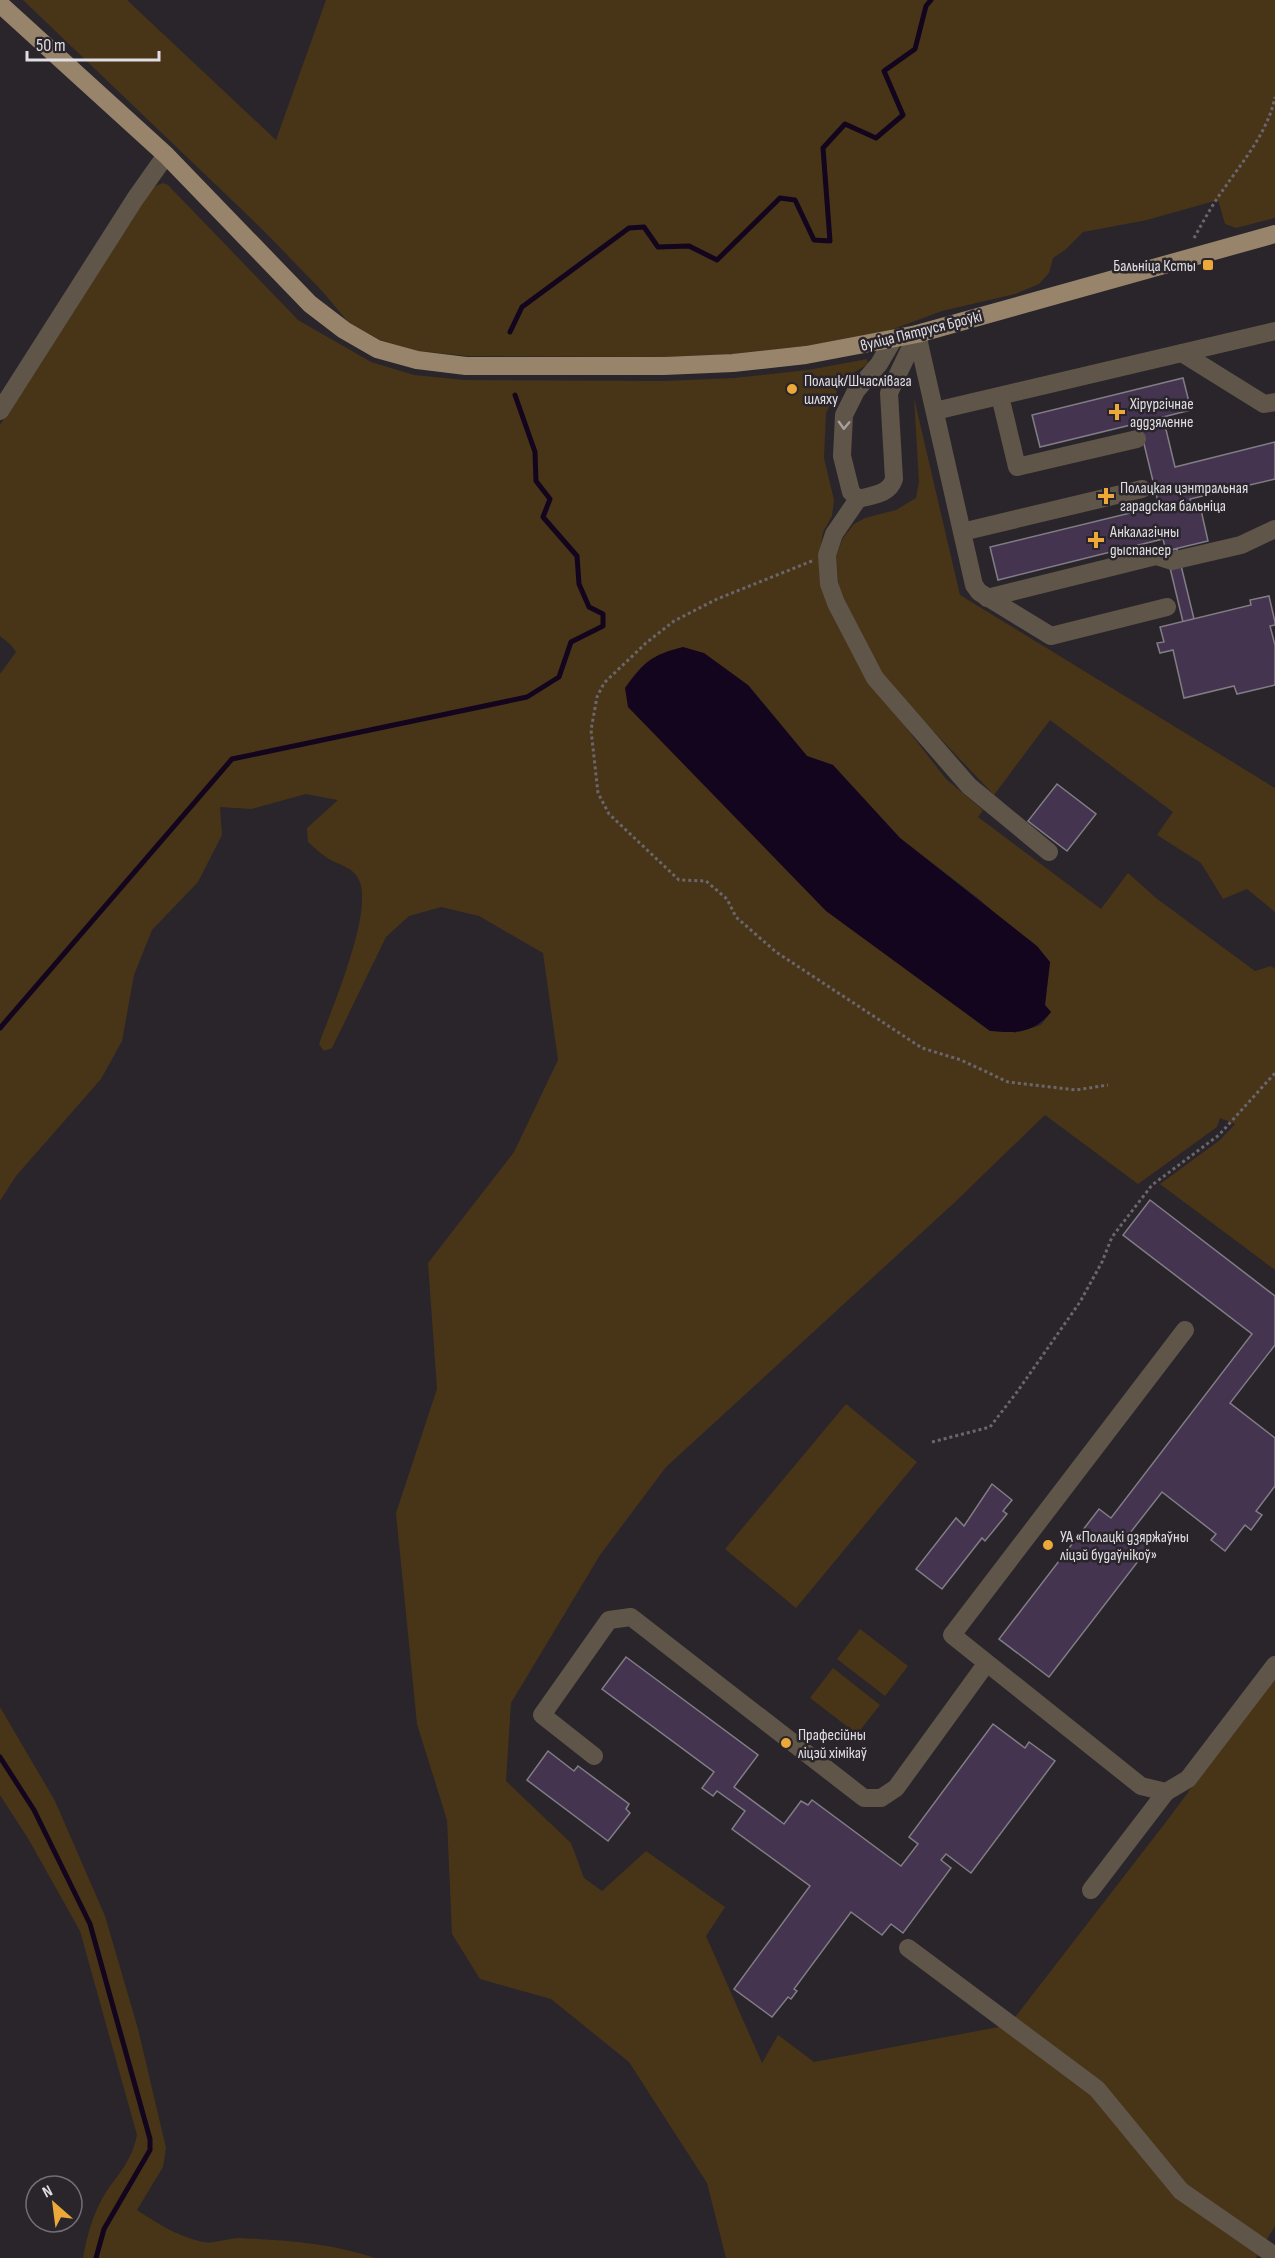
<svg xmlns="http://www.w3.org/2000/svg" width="1275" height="2258" font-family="'Sofia Sans Condensed',sans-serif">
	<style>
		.green { fill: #483518; fill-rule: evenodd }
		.water { fill: #13051d }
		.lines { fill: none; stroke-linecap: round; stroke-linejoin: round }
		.stream { stroke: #13051d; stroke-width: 5 }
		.building { fill: #443450; stroke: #807d84; stroke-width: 1.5 }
		.path { stroke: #6a666c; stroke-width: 3; stroke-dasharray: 3 3; stroke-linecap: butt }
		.minor { stroke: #5f5649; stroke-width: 18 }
		.major { stroke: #97846a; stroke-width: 18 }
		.oneway { stroke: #a6a19d }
		.poi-dot { fill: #eca93a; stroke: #29252b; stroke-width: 2 }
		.labels { text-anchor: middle; stroke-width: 5; stroke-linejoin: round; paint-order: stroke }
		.poi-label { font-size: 16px; fill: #e0dee2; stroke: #29252b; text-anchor: start }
		.street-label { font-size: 16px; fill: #e0dee2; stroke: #29252b }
	</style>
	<rect width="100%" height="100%" fill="#29252b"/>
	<g class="green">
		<path d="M 23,0 L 127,0 L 276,140 L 326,0 L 1275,0 L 1275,218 L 1236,228 L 1225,224 L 1218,200 L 1147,220 L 1083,232 L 1065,250 L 1053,258 L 1049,273 L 1039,284 L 1015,294 L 942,311 L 891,330 L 805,346 L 732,354 L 663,357 L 467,356 L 418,351 L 380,340 L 348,322 L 323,292 L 263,230 Z"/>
		<path d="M 163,183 L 168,185 L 298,320 L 371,362 L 414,375 L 465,380 L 664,381 L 734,378 L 808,370 L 867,359 L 868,364 L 843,379 L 826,413 L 824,458 L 834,500 L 832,516 L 823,532 L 819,557 L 870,681 L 946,779 L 983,810 L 978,817 L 1101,909 L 1128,873 L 1156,898 L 1255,971 L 1271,966 L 1275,969 L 1275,1270 L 1160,1184 L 1220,1140 L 1235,1124 L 1220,1118 L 1217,1127 L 1138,1184 L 1045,1115 L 954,1203 L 666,1467 L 600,1555 L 511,1703 L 506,1781 L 571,1843 L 584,1878 L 602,1891 L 646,1851 L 725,1907 L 706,1936 L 762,2063 L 778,2035 L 814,2062 L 1009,2025 L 1169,1818 L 1275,1674 L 1275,2226 L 1256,2258 L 726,2258 L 707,2183 L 629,2062 L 551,1999 L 480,1979 L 452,1934 L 447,1820 L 417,1724 L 396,1513 L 437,1389 L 428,1263 L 514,1152 L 558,1060 L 543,953 L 479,916 L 441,907 L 409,916 L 386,937 L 332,1048 L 324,1051 L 319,1044 C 331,1010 374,912 359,880 C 353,866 337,865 326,857 C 320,853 314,847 308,842 L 307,828 L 338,800 L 306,794 L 251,809 L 220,807 L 222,835 L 198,882 L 152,930 L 134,975 L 122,1041 L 101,1079 L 16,1176 L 0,1201 L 0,674 L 16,652 L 11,645 L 0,636 L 0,425 L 31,374 L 153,187 ZM 748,685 L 807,756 L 833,765 L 900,838 L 979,899 L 1050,962 L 1045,1005 L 1051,1012 L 1041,1025 L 1014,1033 Z"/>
		<path d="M 914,398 L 960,595 L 1275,788 L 1275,912 L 1247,889 L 1223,899 L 1201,863 L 1157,835 L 1173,812 L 1050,720 L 994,795 L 880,675 L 840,601 L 836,556 L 843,538 L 854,524 L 865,518 L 896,510 L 916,498 L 919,482 Z"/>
		<path d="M 846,1404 L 917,1462 L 796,1608 L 725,1549 Z"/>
		<path d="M 860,1629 L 908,1666 L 885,1696 L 837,1659 Z"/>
		<path d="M 833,1668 L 880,1705 L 857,1734 L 810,1698 Z"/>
		<path d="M 0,1707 L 55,1801 L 105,1916 L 138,2029 L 166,2148 L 163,2167 L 137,2210 C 160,2225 177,2236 203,2242 C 214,2244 228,2238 239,2238 C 285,2240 331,2243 375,2258 L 83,2258 C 87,2235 93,2213 106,2192 C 120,2172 132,2160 137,2135 L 80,1931 L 29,1840 L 0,1795 Z"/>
	</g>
	<path class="water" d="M 683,647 L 704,653 L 748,685 L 807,756 L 833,765 L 900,838 L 1037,946 L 1050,962 L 1045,1005 L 1051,1012 C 1033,1034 1016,1033 990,1031 L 826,911 L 628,707 L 625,688 C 644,662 651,655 683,647 Z"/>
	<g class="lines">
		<g class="stream">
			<path d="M 510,332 L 522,307 L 629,228 L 644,227 L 658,247 L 689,246 L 717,260 L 780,198 L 795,200 L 814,240 L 830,241 L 823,148 L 845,124 L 876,138 L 903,115 L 884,71 L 915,49 L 926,6 L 931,0"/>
			<path d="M 0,1028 L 232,759 L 527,697 L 559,677 L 571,642 L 603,626 L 603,614 L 589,607 L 579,584 L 577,556 L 543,517 L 550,499 L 536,481 L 535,452 L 515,395"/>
			<path d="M 0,1757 L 34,1810 L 90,1924 L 150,2139 L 150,2150 L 104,2229 L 96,2258"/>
		</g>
	</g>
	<g class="building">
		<path d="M 1183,378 L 1191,410 L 1163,417 L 1175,467 L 1275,442 L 1275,479 L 1190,499 L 1193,512 L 1201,510 L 1208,541 L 1166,551 L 1163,539 L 998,580 L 990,547 L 1159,506 L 1139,423 L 1040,447 L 1032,415 Z"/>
		<path d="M 1177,549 L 1194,619 L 1183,622 L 1166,551 Z"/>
		<path d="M 1269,596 L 1275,622 L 1275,625 L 1270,626 L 1275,645 L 1275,685 L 1237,694 L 1234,686 L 1184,698 L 1173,650 L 1160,653 L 1157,643 L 1164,642 L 1160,627 L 1251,605 L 1250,600 Z"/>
		<path d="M 1057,784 L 1096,814 L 1067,851 L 1028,821 Z"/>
		<path d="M 1150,1200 L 1275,1296 L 1275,1345 L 1230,1403 L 1275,1438 L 1275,1486 L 1256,1511 L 1262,1515 L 1251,1530 L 1245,1525 L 1225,1551 L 1211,1540 L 1216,1534 L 1162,1492 L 1130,1533 L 1149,1547 L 1049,1677 L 999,1639 L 1099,1509 L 1111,1518 L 1252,1334 L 1123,1235 Z"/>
		<path d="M 992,1484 L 1012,1500 L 1003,1511 L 1007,1514 L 985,1541 L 982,1538 L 942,1589 L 916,1569 L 956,1518 L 964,1526 Z"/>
		<path d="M 626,1657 L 758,1755 L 734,1787 L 784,1824 L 801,1801 L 808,1805 L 812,1800 L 901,1866 L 918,1844 L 909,1837 L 993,1724 L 1025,1748 L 1029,1742 L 1055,1761 L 971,1873 L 946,1854 L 941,1860 L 951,1868 L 903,1933 L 891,1924 L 882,1935 L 851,1912 L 794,1989 L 797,1991 L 791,1999 L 788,1997 L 772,2017 L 734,1989 L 810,1886 L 732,1829 L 745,1811 L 717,1791 L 713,1796 L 702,1788 L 714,1772 L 602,1689 Z"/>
		<path d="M 548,1751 L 574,1771 L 578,1766 L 629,1804 L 626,1809 L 630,1813 L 608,1841 L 527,1780 Z"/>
	</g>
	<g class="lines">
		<g class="path">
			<path d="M 1194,238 C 1203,222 1212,205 1223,190 C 1243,161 1268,132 1275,97"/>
			<path d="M 812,561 L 717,599 L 674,621 L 646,643 L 604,683 L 597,697 L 591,730 L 598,793 L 609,814 L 679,880 L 706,881 L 727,899 L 736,917 L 776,952 L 922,1048 L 961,1060 L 1008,1082 L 1076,1090 L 1108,1085"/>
			<path d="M 932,1442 L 990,1427 L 1017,1392 L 1080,1302 L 1102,1262 L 1112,1237 L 1152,1185 L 1219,1135 L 1275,1073"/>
		</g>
		<g class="minor">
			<path d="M 917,334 L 974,585 L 979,592 L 1051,636 L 1167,607"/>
			<path d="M 893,340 L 879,364 L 856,391 L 844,415 L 842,456 L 851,492 L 858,499 C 872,495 889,495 894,479 L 889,393 L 917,334"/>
			<path d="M 1182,353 L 1264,404 L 1275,402"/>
			<path d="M 1000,396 L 1017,467 L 1137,439"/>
			<path d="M 0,411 L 135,199 L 166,155"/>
			<path d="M 935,411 L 1275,331"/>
			<path d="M 858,499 L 834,534 L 827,555 L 829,584 L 836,603 L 875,678 L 969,786 L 1049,852"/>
			<path d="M 962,532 L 1142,489"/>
			<path d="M 987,598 L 1156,556 L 1172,561 L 1241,545 L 1275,529"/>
			<path d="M 1185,1330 L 952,1635 L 1141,1786 L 1166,1792 L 1188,1779 L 1275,1665"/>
			<path d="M 594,1756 L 542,1715 L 609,1620 L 631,1617 L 864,1798 L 881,1798 L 896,1788 L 986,1664"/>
			<path d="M 1091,1890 L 1166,1792"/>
			<path d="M 908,1948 L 1097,2089 L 1181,2191 L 1275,2256"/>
		</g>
		<path class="major" d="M 0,4 L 166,155 L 310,304 L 344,330 L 377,349 L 417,360 L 466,366 L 664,366 L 733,363 L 806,355 L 917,334 L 1275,234"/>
	</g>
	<defs><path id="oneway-chevron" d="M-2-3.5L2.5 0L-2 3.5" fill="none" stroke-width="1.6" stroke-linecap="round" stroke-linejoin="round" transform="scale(1.5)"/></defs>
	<use class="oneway" href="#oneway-chevron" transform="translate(844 425) rotate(92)"/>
	<g class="poi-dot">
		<rect x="1202" y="259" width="12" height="12" rx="3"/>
		<circle cx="792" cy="389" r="6"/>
		<path d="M1114 403h6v6h6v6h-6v6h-6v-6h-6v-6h6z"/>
		<path d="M1103 487h6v6h6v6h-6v6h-6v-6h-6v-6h6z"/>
		<path d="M1093 531h6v6h6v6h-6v6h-6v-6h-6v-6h6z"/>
		<circle cx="1048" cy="1545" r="6"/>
		<circle cx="786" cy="1743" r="6"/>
	</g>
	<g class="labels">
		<g class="poi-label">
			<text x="1196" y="271" text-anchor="end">Бальніца Ксты</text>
			<text x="804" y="386">Полацк/Шчаслівага<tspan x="804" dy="18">шляху</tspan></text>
			<text x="1130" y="409">Хірургічнае<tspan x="1130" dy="18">аддзяленне</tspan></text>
			<text x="1120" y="493">Полацкая цэнтральная<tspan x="1120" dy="18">гарадская бальніца</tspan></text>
			<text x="1110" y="537">Анкалагічны<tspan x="1110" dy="18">дыспансер</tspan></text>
			<text x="1060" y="1542">УА «Полацкі дзяржаўны<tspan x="1060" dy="18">ліцэй будаўнікоў»</tspan></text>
			<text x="798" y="1740">Прафесійны<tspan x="798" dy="18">ліцэй хімікаў</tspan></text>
		</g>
		<g class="street-label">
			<text transform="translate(921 330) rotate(-14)" y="6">вуліца Пятруся Броўкі</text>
		</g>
	</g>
	<g transform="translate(54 2204) rotate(332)"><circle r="28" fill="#29252b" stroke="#726f74" stroke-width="1.5"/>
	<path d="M0-4.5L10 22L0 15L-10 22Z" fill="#eca93a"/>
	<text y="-9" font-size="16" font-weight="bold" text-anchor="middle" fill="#e0dee2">N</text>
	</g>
	<path d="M27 51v9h132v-9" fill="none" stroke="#e0dee2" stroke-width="3"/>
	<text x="36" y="51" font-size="18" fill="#e0dee2" stroke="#29252b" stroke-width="4.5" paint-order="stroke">50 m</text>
</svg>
